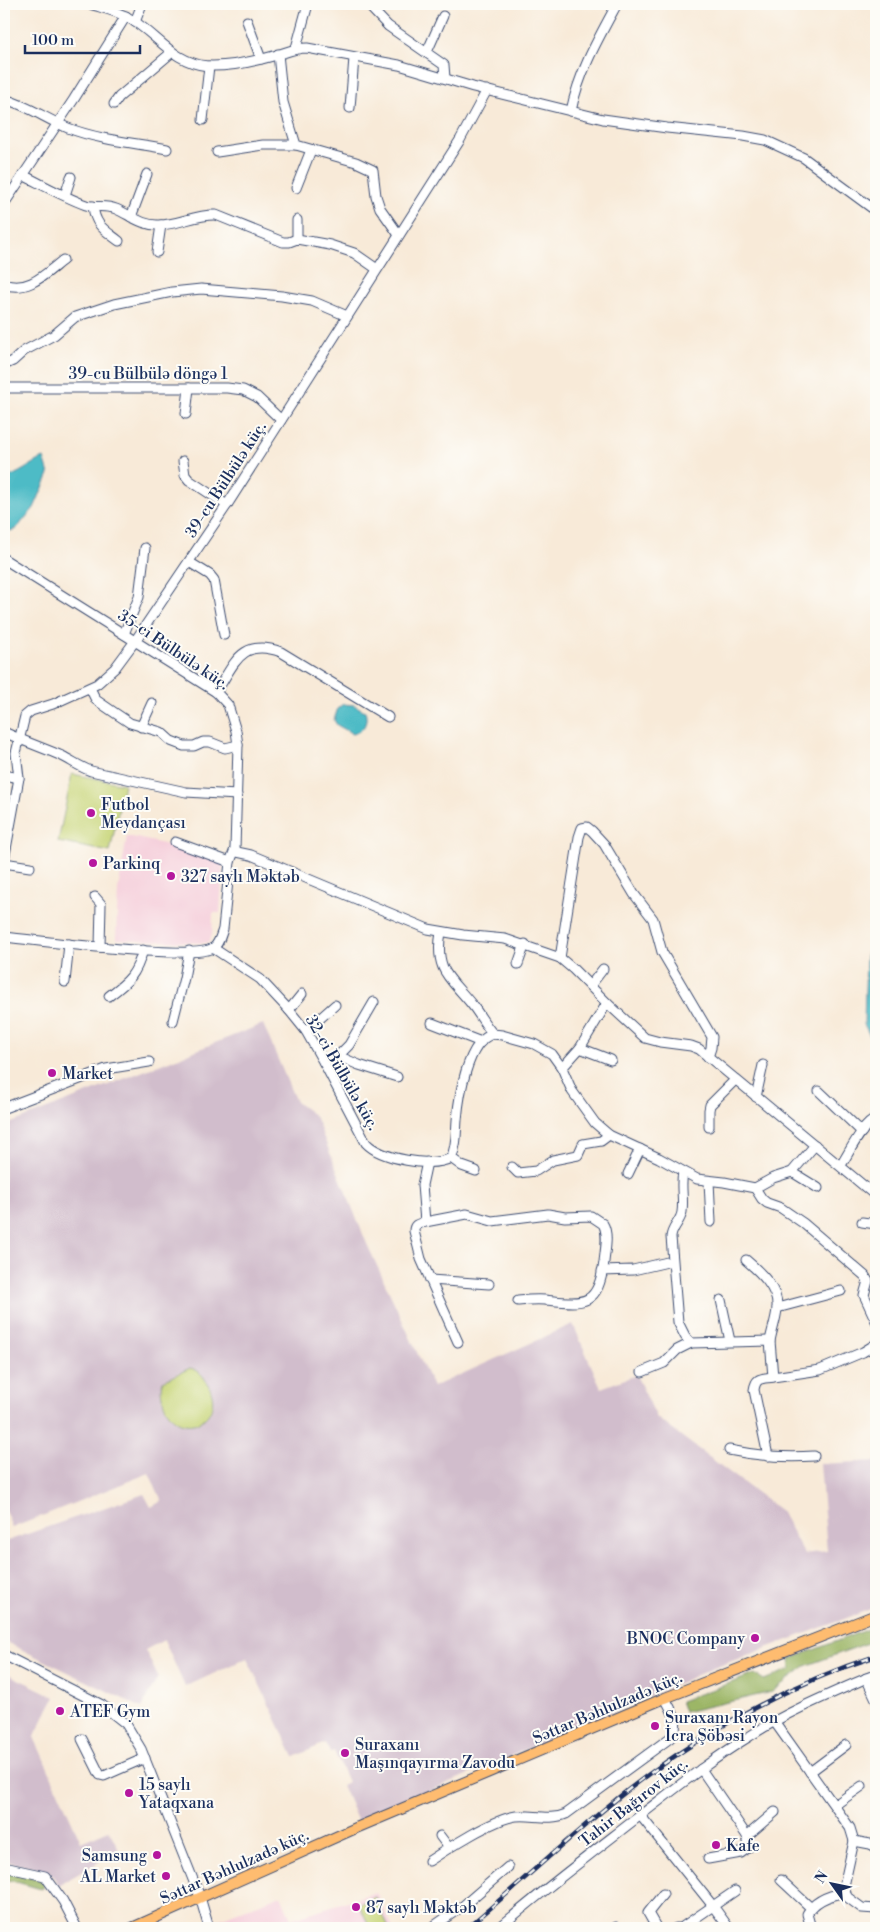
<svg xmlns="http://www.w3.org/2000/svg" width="880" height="1932" font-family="'Libre Bodoni',serif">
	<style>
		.built { fill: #f5cfdb }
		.industrial { fill: #d1bdcc }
		.green { fill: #c6d475; stroke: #70826a }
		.forest { fill: #9cb666; stroke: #5c7262 }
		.water { fill: #4dbbc6; stroke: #347592 }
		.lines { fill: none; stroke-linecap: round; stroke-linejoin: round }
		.minor-casing { stroke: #3c4b70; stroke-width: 11 }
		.major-casing { stroke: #3c4b70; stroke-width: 12 }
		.minor { stroke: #fff; stroke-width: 9 }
		.major { stroke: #febc70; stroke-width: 10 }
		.rail-casing { stroke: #1b2f5e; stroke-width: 4.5 }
		.rail { stroke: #fdfcf7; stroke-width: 2.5; stroke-dasharray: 8; stroke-linecap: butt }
		.poi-dot { fill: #b5179e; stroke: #fdfcf7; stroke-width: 2 }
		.labels { text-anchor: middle; stroke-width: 4; stroke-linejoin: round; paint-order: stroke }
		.street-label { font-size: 16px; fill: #1b2f5e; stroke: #fdfcf7 }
		.poi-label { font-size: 16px; fill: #1b2f5e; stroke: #fdfcf7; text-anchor: start }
	</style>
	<rect width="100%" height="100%" fill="#fdfcf7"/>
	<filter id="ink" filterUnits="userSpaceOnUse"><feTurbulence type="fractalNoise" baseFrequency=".02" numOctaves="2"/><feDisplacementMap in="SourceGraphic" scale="10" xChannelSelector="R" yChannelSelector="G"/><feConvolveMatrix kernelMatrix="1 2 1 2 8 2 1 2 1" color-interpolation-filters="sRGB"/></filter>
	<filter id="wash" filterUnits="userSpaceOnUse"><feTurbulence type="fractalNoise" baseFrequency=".0096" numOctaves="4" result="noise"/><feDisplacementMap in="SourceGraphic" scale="20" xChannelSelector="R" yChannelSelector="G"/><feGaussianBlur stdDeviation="1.12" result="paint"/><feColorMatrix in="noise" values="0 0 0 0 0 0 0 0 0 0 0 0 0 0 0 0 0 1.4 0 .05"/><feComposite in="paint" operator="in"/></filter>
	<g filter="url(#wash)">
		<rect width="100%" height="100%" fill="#f8ead8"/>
		<g class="built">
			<path d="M 127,836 L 201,852 L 223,862 L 220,913 L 213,913 L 212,935 L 209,942 L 204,943 L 116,939 L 118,890 Z"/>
			<path d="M 376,1892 L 393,1928 L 217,1928 L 215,1921 L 281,1895 L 291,1919 Z"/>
		</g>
		<g class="industrial">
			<path d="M 263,1024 L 296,1102 L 315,1116 L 367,1244 L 433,1387 L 573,1324 L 601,1388 L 636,1375 L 657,1418 L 781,1511 L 804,1554 L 827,1551 L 820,1464 L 876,1461 L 876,1607 L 711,1669 L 358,1822 L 342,1785 L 348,1782 L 334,1751 L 330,1752 L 325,1743 L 294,1757 L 247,1658 L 185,1687 L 164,1640 L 145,1650 L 158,1677 L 142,1708 L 4,1641 L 4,1542 L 144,1494 L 151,1507 L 162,1501 L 149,1473 L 12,1528 L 4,1507 L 4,1126 Z"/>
			<path d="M 4,1672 L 55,1697 L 34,1737 L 81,1842 L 109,1830 L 119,1850 L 59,1885 L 50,1872 L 4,1861 Z"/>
		</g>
		<g class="green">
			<path d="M 72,774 L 124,784 L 110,852 L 58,842 Z"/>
			<path d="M 190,1368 C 200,1370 204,1377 209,1386 C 227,1422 174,1444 163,1400 C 161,1392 160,1388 163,1381 Z"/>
			<path d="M 375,1897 L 389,1928 L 370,1928 L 359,1904 Z"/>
		</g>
		<g class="forest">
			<path d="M 876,1626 L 876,1640 L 805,1666 L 772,1692 L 684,1712 L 680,1701 L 755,1674 L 764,1680 L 791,1669 L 790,1659 Z"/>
			<path d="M 4,1869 L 45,1881 L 43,1887 L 41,1889 L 13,1881 L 4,1882 Z"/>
		</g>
		<g class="water">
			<path d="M 44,458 L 49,474 L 34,508 L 16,529 L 4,533 L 4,478 C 19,475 30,464 44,458 Z"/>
			<path d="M 343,704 L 354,705 L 365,711 C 368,722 365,730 353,734 L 337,725 L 334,720 L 338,708 Z"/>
			<path d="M 876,929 L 876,1048 L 864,1024 L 866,956 Z"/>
		</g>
	</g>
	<g filter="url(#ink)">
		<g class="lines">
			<g class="minor-casing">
				<g id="minor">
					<path d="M 90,4 C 102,8 116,11 127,17 C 156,32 172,63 208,66 C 230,67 256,61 277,55 C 287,52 295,48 307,48 L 399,65 L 473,87 L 603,119 L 667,128 L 743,136 L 765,140 L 804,158 L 876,211"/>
					<path d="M 367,4 L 388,26 L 444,65 L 445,78"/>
					<path d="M 247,21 L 261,59"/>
					<path d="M 135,22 L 142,4"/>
					<path d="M 296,48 L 308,4"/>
					<path d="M 427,52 L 443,16"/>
					<path d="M 278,54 L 283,102 L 296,145 L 356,162 L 373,170 L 376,196 L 380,208 L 399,235"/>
					<path d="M 4,99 C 27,105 46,119 68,128 C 99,140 135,143 167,149"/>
					<path d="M 114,104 L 119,97 L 171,53"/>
					<path d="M 350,108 L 354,58"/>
					<path d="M 571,111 C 579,72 598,39 617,4"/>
					<path d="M 203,120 L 209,66"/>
					<path d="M 217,152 L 263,145 L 296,145"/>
					<path d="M 23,175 C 43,185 64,197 86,205 C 96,208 106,205 116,209 C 130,215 143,226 159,225 C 178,225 196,214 216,215 L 283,242 L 289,242 L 297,239 L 330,245 L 354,253 L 377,269"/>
					<path d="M 296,188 L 311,150"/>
					<path d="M 65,195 L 71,177"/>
					<path d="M 4,204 L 74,99 L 126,16"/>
					<path d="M 93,206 C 95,226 105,230 119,241"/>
					<path d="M 131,217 L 147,174"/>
					<path d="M 297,220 L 297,239"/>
					<path d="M 157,252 L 161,225"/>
					<path d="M 4,284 C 28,293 45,274 63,260"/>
					<path d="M 4,365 L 13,361 L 24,351 L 54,335 L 75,317 L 114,304 L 172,292 L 201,289 L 282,296 L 312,301 L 347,316"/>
					<path d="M 4,388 L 227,388 L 243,390 L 257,397 L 281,420"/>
					<path d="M 186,414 L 189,388"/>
					<path d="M 183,461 L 185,475 L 189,480 L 227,505"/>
					<path d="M 4,559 L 216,692 L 228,705 L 236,731 L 238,745 L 235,849 L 230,862 L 223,929 C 221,935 219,944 213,948 C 194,961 34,940 4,937"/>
					<path d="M 189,562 L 210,575 L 214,580 L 224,635"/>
					<path d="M 124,634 L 139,597 L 145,548"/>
					<path d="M 90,688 L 96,700 L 115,713 L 130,723 L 161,732 L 171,741 L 184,746 L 194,746 L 203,742 L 210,742 L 225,748 L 238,745"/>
					<path d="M 216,692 C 235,663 241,638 281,652 L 388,717"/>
					<path d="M 141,727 L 152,703"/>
					<path d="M 4,732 C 23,741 43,748 62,756 C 72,761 80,767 91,771 L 186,792 L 237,795"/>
					<path d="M 4,775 L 19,778"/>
					<path d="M 175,842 L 230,862"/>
					<path d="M 235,849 L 237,852 L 251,855 L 428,929 L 463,935 L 505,939 L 560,958 L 573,969 L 607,1003 L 645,1038 L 660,1042 L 691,1046 L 699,1049 L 876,1196"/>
					<path d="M 4,860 L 19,778 L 16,753 L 25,716 L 31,711 L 53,704 L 97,684 L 115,668 L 135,641 L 227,505 L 460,140 L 487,90"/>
					<path d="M 4,863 L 30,867"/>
					<path d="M 95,897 L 101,904 L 100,947"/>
					<path d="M 441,932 C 434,972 451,978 473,1006 C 480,1015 485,1025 493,1034 L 502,1035 L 534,1044 L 552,1054 L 562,1068 L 572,1091 L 595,1123 L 609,1135 L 659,1158 L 697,1179 L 724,1182 L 755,1188 L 773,1178 L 792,1172 L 815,1145"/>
					<path d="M 213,948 L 260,979 L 289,1010 L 306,1031 L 324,1063 L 366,1143 C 381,1159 431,1168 451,1158 C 457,1146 456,1132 457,1120 C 459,1097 467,1041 493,1034"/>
					<path d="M 560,958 L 579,837 L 582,828 L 587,827 L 592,831 L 604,844 L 634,894 L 653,919 L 662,952 L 712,1037 L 711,1048 L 708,1057"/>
					<path d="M 518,964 L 525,944"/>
					<path d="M 65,982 L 69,944"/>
					<path d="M 590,986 L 603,969"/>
					<path d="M 109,996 C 129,981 136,975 143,950"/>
					<path d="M 289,1010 L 302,994"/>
					<path d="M 173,1021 L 184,978 L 189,951"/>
					<path d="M 432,1023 L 481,1042"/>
					<path d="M 306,1031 L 335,1005"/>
					<path d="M 580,1048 L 611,1060"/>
					<path d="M 338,1056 L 359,1065 L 397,1077"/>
					<path d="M 324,1063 L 338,1056 L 349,1045 L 374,1002"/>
					<path d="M 562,1068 L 580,1048 L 607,1003"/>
					<path d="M 819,1091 L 862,1132"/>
					<path d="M 756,1097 L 763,1065"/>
					<path d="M 4,1108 L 106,1069 L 149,1062"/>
					<path d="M 709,1127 L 709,1110 L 710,1105 L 735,1080"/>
					<path d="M 451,1158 L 462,1166 L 476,1171"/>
					<path d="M 427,1162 L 422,1185 L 425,1222 C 418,1224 414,1224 414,1231 L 421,1259 L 458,1342"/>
					<path d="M 841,1165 C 849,1153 863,1123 876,1119"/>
					<path d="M 512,1167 L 518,1173 L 536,1171 L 553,1160 L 578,1155 L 583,1144 L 601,1141 L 609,1135"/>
					<path d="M 683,1172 C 680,1186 684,1198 682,1212 C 681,1221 672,1227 671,1237 L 678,1322 L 685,1336 L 691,1343 L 770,1341 L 773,1377 L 820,1370 L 863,1352 L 876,1344"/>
					<path d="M 792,1172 L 818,1188"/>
					<path d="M 628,1174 L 640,1149"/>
					<path d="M 709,1181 L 711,1222"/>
					<path d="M 755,1188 L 762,1199 L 767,1203 L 781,1208 L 803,1223 L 865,1276 L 868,1281 L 864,1295 L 876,1321"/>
					<path d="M 425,1222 L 467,1214 L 492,1221 L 548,1214 L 565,1217 L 591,1216 L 603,1224 C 609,1234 605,1251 604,1262 C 598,1307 584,1304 545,1300 C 536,1299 527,1300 518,1301"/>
					<path d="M 862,1222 L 876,1224"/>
					<path d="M 746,1260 C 760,1272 779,1289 777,1309 C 776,1320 772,1330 770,1341"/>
					<path d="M 602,1271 L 633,1270 L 672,1261"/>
					<path d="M 430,1280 L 489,1284"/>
					<path d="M 721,1300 L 730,1341"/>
					<path d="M 777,1308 L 841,1291"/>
					<path d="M 642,1372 L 664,1363 L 677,1350 L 691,1343"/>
					<path d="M 729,1450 C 757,1456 785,1458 814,1456"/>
					<path d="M 768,1456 L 754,1390 C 756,1377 761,1379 773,1377"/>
					<path d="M 4,1655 L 102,1705 L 126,1724 L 141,1749 L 200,1897 L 209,1928"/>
					<path d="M 866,1678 L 876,1699"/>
					<path d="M 774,1721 L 850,1828 L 854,1841 L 844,1886 L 847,1897 L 862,1908 L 876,1909"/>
					<path d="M 82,1739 L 100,1775 L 104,1776 L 145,1758"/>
					<path d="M 701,1769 L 747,1836 L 749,1847 L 741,1853 L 708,1859"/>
					<path d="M 810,1772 L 846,1745"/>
					<path d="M 835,1805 L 862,1786"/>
					<path d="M 640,1815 L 713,1906 L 681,1928 L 676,1928"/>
					<path d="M 440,1836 L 449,1848"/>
					<path d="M 747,1836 L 775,1812"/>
					<path d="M 854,1841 L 870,1844 L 876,1847"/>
					<path d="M 429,1861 C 448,1848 494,1819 516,1816 C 532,1814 550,1821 566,1814 L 670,1738 C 682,1724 672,1712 665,1698"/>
					<path d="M 4,1867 L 45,1876 L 63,1901 L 77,1928"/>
					<path d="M 781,1880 L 811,1908"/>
					<path d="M 616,1927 L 619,1928"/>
					<path d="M 656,1927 L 648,1913 L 663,1894"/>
					<path d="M 431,1928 L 463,1906 L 508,1867"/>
					<path d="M 499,1928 C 542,1891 588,1856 633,1821 C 671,1792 709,1761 750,1736 C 790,1710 833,1693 876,1674"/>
					<path d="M 729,1928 L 713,1906 L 735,1891"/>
					<path d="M 811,1928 L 807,1914 C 815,1900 830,1895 844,1893"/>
				</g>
			</g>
			<g class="major-casing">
				<path id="major" d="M 132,1928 L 356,1828 L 665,1698 L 876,1615"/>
			</g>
			<use href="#minor" class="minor"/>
			<use href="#major" class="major"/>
			<g class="rail-casing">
				<path id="rail" d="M 467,1928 C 521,1883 572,1834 628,1790 C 702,1733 787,1685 876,1656"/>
			</g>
			<use href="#rail" class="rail"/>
		</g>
	</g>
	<g class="poi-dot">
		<circle cx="91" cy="813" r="5"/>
		<circle cx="93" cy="863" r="5"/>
		<circle cx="171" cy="876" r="5"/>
		<circle cx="52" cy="1073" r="5"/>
		<circle cx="755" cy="1638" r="5"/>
		<circle cx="60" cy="1711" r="5"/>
		<circle cx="655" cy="1726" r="5"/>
		<circle cx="345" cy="1753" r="5"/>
		<circle cx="129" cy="1793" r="5"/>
		<circle cx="716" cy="1845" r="5"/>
		<circle cx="157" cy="1855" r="5"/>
		<circle cx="166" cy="1876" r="5"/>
		<circle cx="356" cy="1907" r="5"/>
	</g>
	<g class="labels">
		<g class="street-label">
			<text x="148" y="379">39-cu Bülbülə döngə 1</text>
			<text transform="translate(225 479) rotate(-57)" y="6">39-cu Bülbülə küç.</text>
			<text transform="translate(174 649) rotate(34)" y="6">35-ci Bülbülə küç.</text>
			<text transform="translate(343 1072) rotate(60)" y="6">32-ci Bülbülə küç.</text>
			<text transform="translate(607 1707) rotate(-23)" y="6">Səttar Bəhlulzadə küç.</text>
			<text transform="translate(633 1802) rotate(-38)" y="6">Tahir Bağırov küç.</text>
			<text transform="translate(234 1866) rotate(-24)" y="6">Səttar Bəhlulzadə küç.</text>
		</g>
		<g class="poi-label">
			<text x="101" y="810">Futbol<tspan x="101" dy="18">Meydançası</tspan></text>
			<text x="103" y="869">Parkinq</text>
			<text x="181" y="882">327 saylı Məktəb</text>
			<text x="62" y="1079">Market</text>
			<text x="745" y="1644" text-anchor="end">BNOC Company</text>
			<text x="70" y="1717">ATEF Gym</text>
			<text x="665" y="1723">Suraxanı Rayon<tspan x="665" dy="18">İcra Şöbəsi</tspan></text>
			<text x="355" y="1750">Suraxanı<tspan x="355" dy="18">Maşınqayırma Zavodu</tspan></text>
			<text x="139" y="1790">15 saylı<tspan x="139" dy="18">Yataqxana</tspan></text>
			<text x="726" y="1851">Kafe</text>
			<text x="147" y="1861" text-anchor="end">Samsung</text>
			<text x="156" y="1882" text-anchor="end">AL Market</text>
			<text x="366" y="1913">87 saylı Məktəb</text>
		</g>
	</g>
	<rect width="880" height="1932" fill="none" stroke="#fdfcf7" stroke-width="20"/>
	<g transform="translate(832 1884) rotate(303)" stroke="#fdfcf7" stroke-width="4" paint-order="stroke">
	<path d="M0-4L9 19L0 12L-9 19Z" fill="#1b2f5e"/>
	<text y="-8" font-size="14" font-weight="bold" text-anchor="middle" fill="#1b2f5e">N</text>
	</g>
	<path d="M25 45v8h115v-8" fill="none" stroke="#1b2f5e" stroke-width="2.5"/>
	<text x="32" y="45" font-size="15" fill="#1b2f5e" stroke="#fdfcf7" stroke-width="4" paint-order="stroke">100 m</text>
</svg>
